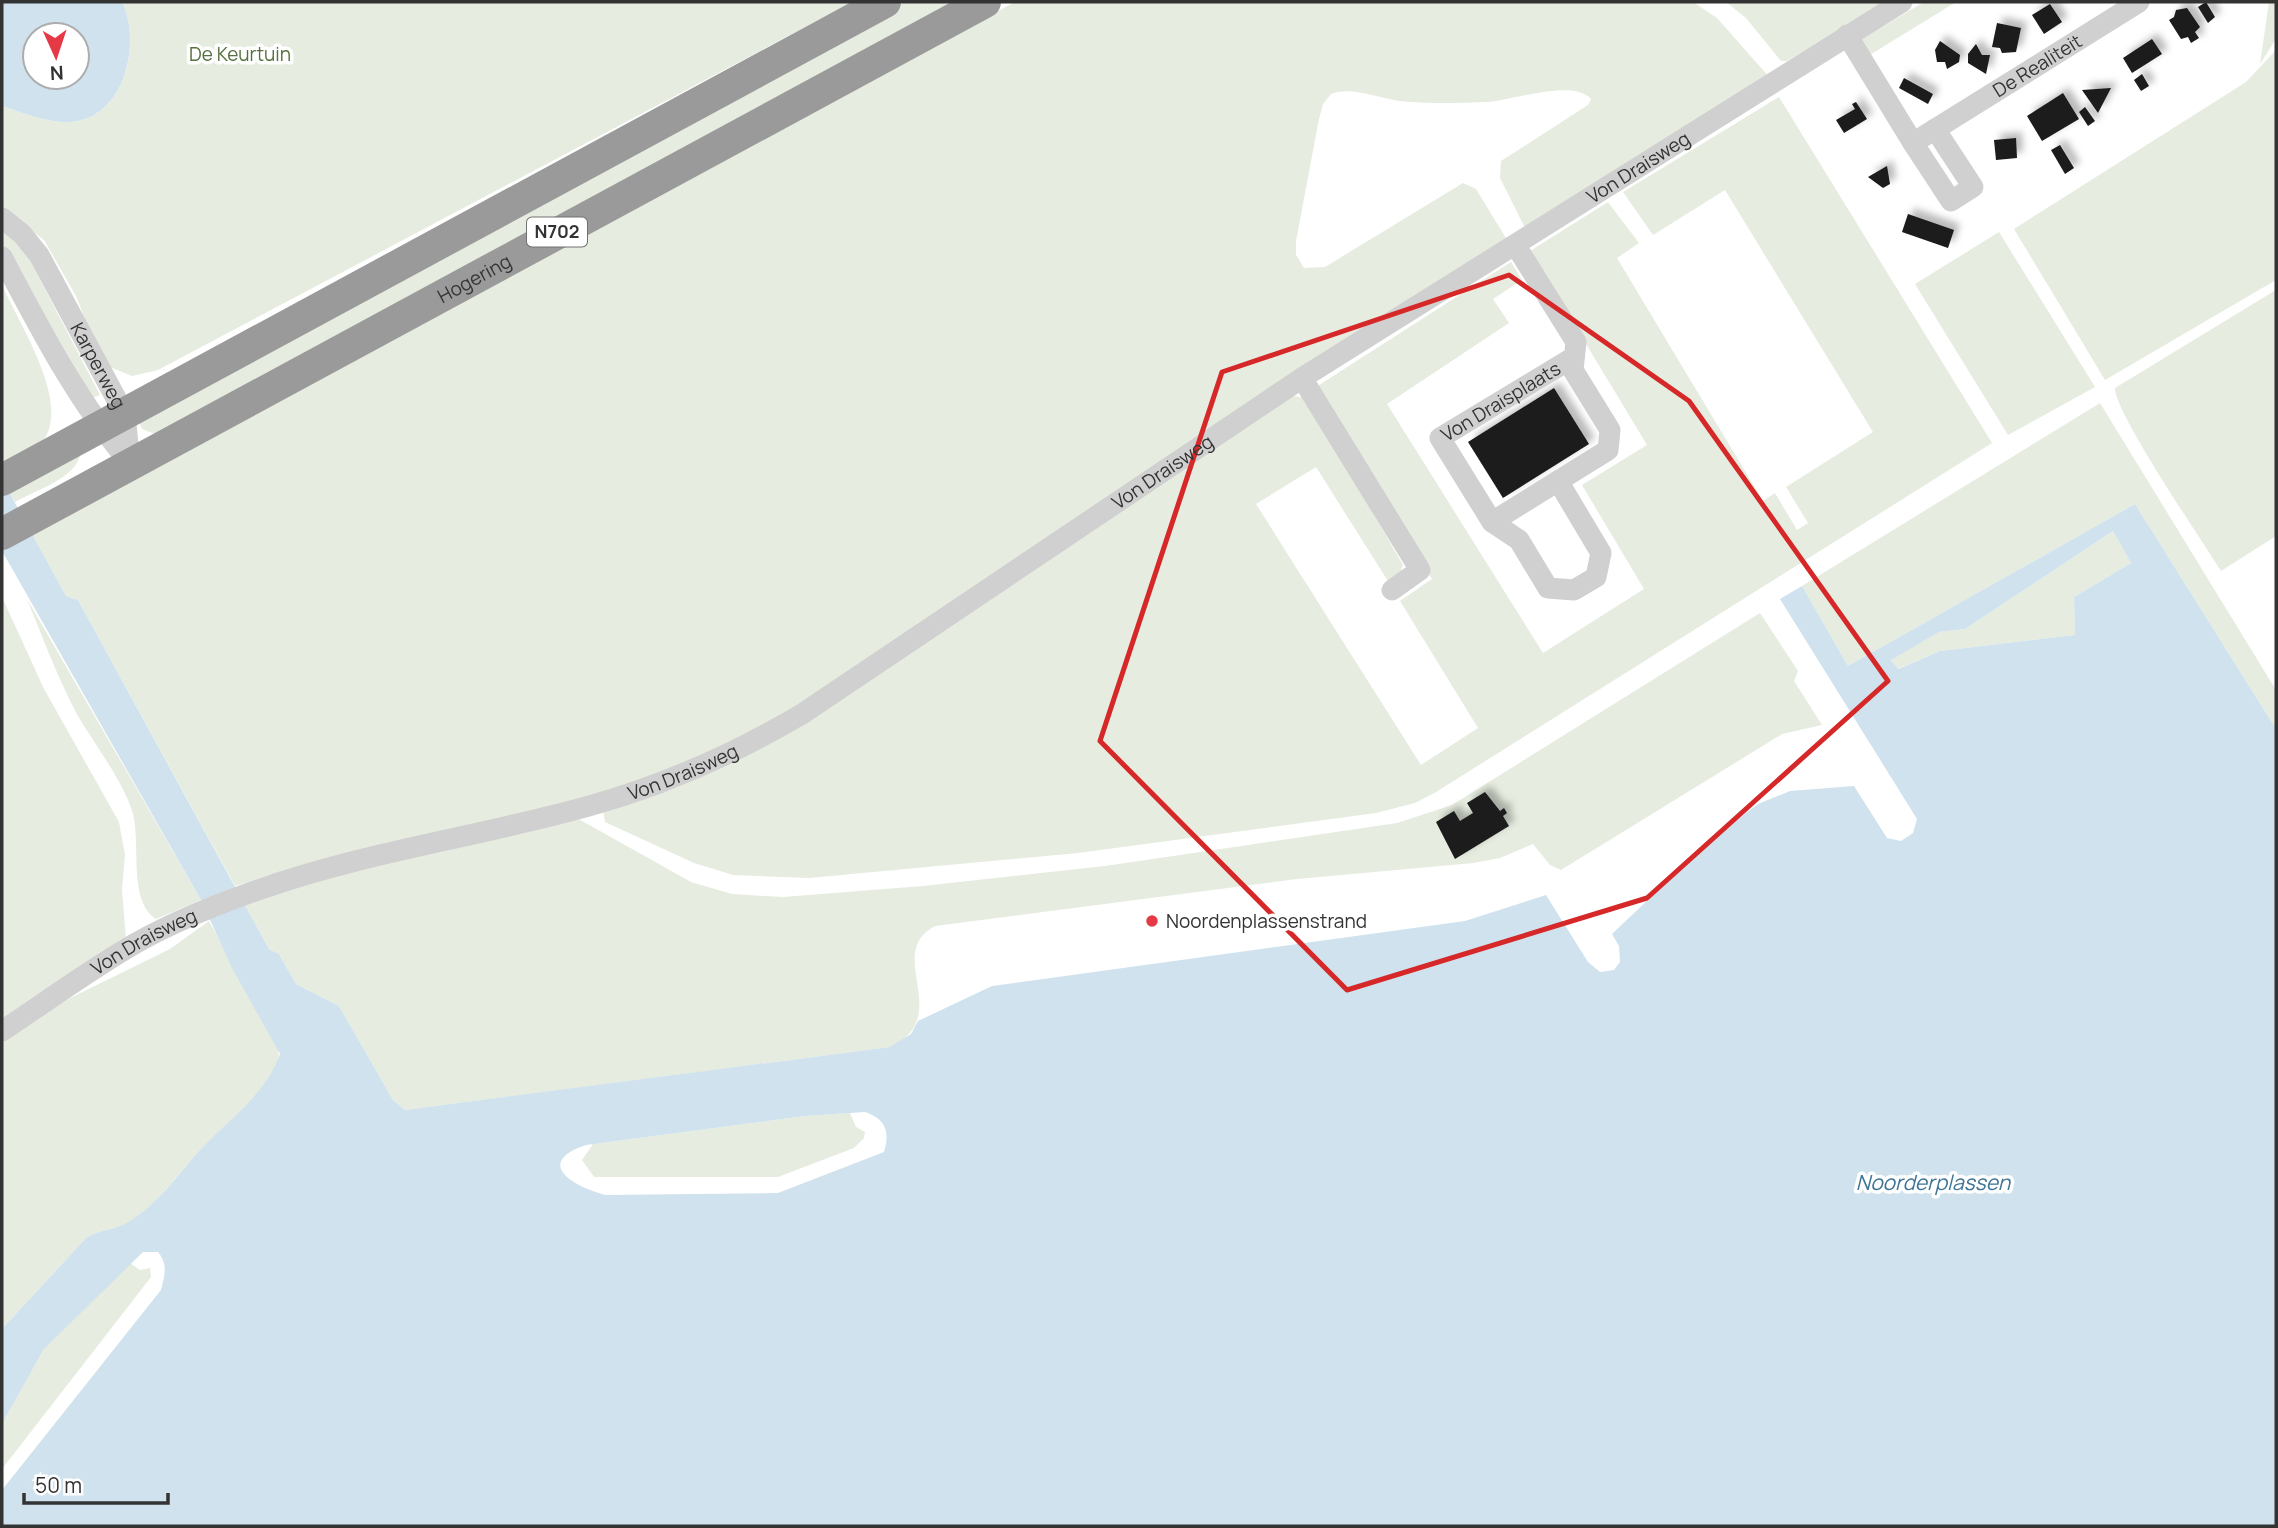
<svg xmlns="http://www.w3.org/2000/svg" width="2278" height="1528" font-family="Manrope,sans-serif">
	<style>
		.green { fill: #e6ecdf }
		.water { fill: #cfe2ee; fill-rule: evenodd }
		.building { fill: #1a1a1a; filter: url(#shadow) }
		.lines { fill: none; stroke-linecap: round; stroke-linejoin: round }
		.minor { stroke: #d0d0d0; stroke-width: 21 }
		.highway { stroke: #9a9a9a; stroke-width: 32 }
		.marked { fill: none; stroke: #d62828; stroke-width: 5; stroke-linejoin: round }
		.poi-dot { fill: #e63946; stroke: #fff; stroke-width: 2.5 }
		.labels { text-anchor: middle; stroke-width: 7; stroke-linejoin: round; paint-order: stroke }
		.shield { fill: #fff; stroke: #707070; stroke-width: 2 }
		.shield-label { font-size: 18px; font-weight: bold; fill: #333 }
		.park-label { font-size: 19px; fill: #56703f; stroke: #fff }
		.street-label { font-size: 19px; fill: #333; stroke: #fff }
		.poi-label { font-size: 19px; fill: #333; stroke: #fff; text-anchor: start }
		.water-label { font-size: 21px; font-style: italic; fill: #3f7597; stroke: #fff }
	</style>
	<defs>
		<filter id="shadow"><feDropShadow dx="6" dy="-6" stdDeviation="3.5" flood-color="#0004"/></filter>
	</defs>
	<rect width="100%" height="100%" fill="#fff"/>
	<g class="green">
		<path d="M 122,2 L 852,2 L 158,370 L 132,376 L 110,367 L 92,337 L 76,296 L 44,240 L 2,209 L 2,106 C 23,113 48,123 70,122 C 125,119 142,43 122,2 Z"/>
		<path d="M 905,2 L 953,2 L 155,434 L 142,429 L 139,422 Z"/>
		<path d="M 1015,2 L 1693,2 L 1717,18 L 1770,78 L 1527,232 L 1500,178 L 1501,161 L 1588,105 L 1591,99 C 1573,78 1512,101 1486,102 C 1458,103 1428,104 1400,101 C 1378,98 1351,86 1331,94 L 1323,104 L 1319,119 L 1296,241 L 1296,255 L 1304,268 L 1325,267 L 1463,183 L 1476,189 L 1509,243 L 800,709 L 719,753 L 586,800 L 325,858 L 235,886 L 78,600 L 66,596 L 31,532 Z"/>
		<path d="M 1726,2 L 1888,2 L 1787,61 L 1781,61 L 1746,18 Z"/>
		<path d="M 1924,2 L 1956,2 L 1868,56 L 1859,41 Z"/>
		<path d="M 2269,2 L 2276,2 L 2276,39 L 2260,64 Z"/>
		<path d="M 2276,50 L 2276,280 L 2105,380 L 2014,229 L 2246,82 Z"/>
		<path d="M 1779,97 L 1992,443 L 1436,792 L 1415,803 L 1376,813 L 1078,853 L 809,878 L 733,875 L 694,863 L 605,822 L 603,810 L 667,789 L 1287,395 L 1306,398 L 1403,565 L 1400,573 L 1388,581 L 1316,467 L 1256,504 L 1421,765 L 1478,728 L 1400,601 L 1432,579 L 1316,387 L 1511,262 L 1522,280 L 1493,299 L 1509,323 L 1387,404 L 1543,653 L 1644,589 L 1582,485 L 1647,445 L 1530,251 L 1608,202 L 1639,243 L 1617,258 L 1763,501 L 1775,493 L 1797,530 L 1808,523 L 1786,487 L 1873,432 L 1725,190 L 1653,235 L 1623,192 Z"/>
		<path d="M 2,227 L 20,241 L 100,395 L 90,399 L 2,245 Z"/>
		<path d="M 1999,232 L 2095,387 L 2008,435 L 1915,284 Z"/>
		<path d="M 2,285 C 18,322 72,403 43,441 C 35,451 13,460 2,467 Z"/>
		<path d="M 2276,290 L 2276,536 L 2221,571 C 2203,542 2114,411 2115,388 Z"/>
		<path d="M 2100,403 L 2276,690 L 2276,729 L 2135,504 L 1848,666 L 1802,586 Z"/>
		<path d="M 81,449 C 81,477 36,490 15,502 L 7,489 Z"/>
		<path d="M 2113,531 L 2131,563 L 2074,597 L 2075,635 L 1940,651 L 1897,669 L 1891,659 L 1939,632 L 1965,629 Z"/>
		<path d="M 2,597 L 44,689 L 119,822 L 125,855 L 122,890 L 126,940 L 2,1026 Z"/>
		<path d="M 27,599 L 201,900 L 156,919 C 128,901 141,845 133,814 C 124,782 95,745 78,716 C 58,679 43,638 27,599 Z"/>
		<path d="M 1760,613 L 1798,671 L 1794,681 L 1822,725 L 1782,734 L 1561,870 L 1550,865 L 1533,844 L 1500,858 L 1473,863 L 1297,879 L 935,926 C 883,954 955,1015 891,1047 L 405,1110 L 393,1100 L 339,1006 L 296,984 L 279,954 L 269,949 L 245,905 L 270,892 L 575,817 L 691,882 L 732,894 L 783,897 L 923,886 L 1105,866 L 1397,823 L 1452,805 Z"/>
		<path d="M 209,921 L 276,1042 C 279,1052 280,1057 276,1067 C 260,1101 224,1125 199,1151 C 177,1175 158,1203 131,1221 C 118,1230 100,1229 86,1238 L 2,1329 L 2,1041 L 52,1007 L 170,949 Z"/>
		<path d="M 850,1113 L 856,1127 L 865,1132 L 864,1138 L 854,1148 L 778,1177 L 594,1177 L 582,1160 L 593,1144 L 805,1116 Z"/>
		<path d="M 130,1263 L 140,1270 L 150,1268 L 151,1277 L 2,1469 L 2,1424 L 44,1349 Z"/>
	</g>
	<g class="water">
		<path d="M 2,2 L 122,2 C 142,43 125,119 70,122 C 48,123 23,113 2,106 ZM 35,35 L 77,35 L 77,77 L 35,77 Z"/>
		<path d="M 2,479 L 66,596 L 78,600 L 269,949 L 279,954 L 296,984 L 339,1006 L 393,1100 L 405,1110 L 890,1047 L 911,1034 L 918,1021 L 992,986 L 1465,921 L 1546,895 L 1588,962 L 1600,972 L 1614,970 L 1620,962 L 1619,946 L 1612,934 L 1714,837 L 1758,804 L 1790,791 L 1854,786 L 1887,838 L 1901,841 L 1913,833 L 1917,819 L 1780,599 L 1802,586 L 1848,666 L 2135,504 L 2276,729 L 2276,1526 L 2,1526 L 2,1490 L 161,1290 C 165,1275 168,1264 158,1252 L 143,1252 L 44,1349 L 2,1424 L 2,1329 L 86,1238 C 100,1229 117,1230 130,1221 C 157,1204 177,1176 198,1152 C 227,1121 265,1096 280,1054 L 232,968 L 201,900 L 2,551 ZM 2113,531 L 2131,563 L 2074,597 L 2075,635 L 1940,651 L 1898,669 L 1891,660 L 1939,632 L 1965,629 ZM 865,1112 C 886,1119 890,1132 884,1152 L 778,1193 L 606,1195 C 575,1188 532,1163 586,1145 L 805,1116 Z"/>
	</g>
	<g class="building">
		<path d="M 2206,2 L 2215,17 L 2208,23 L 2198,7 Z"/>
		<path d="M 2050,4 L 2062,22 L 2044,34 L 2032,15 Z"/>
		<path d="M 2187,8 L 2200,27 L 2195,32 L 2199,38 L 2191,43 L 2188,37 L 2181,39 L 2169,20 L 2174,17 L 2176,10 Z"/>
		<path d="M 1997,23 L 2021,28 L 2016,52 L 2002,53 L 2000,48 L 1992,47 Z"/>
		<path d="M 2152,39 L 2162,54 L 2132,73 L 2123,58 Z"/>
		<path d="M 1940,41 L 1960,55 L 1959,62 L 1947,69 L 1945,62 L 1937,62 L 1935,50 Z"/>
		<path d="M 1976,44 L 1982,55 L 1990,55 L 1986,74 L 1968,63 L 1968,54 Z"/>
		<path d="M 2142,74 L 2149,86 L 2141,91 L 2134,80 Z"/>
		<path d="M 1904,78 L 1933,94 L 1928,104 L 1899,88 Z"/>
		<path d="M 2111,88 L 2098,113 L 2082,90 Z"/>
		<path d="M 2063,93 L 2079,119 L 2042,141 L 2027,116 Z"/>
		<path d="M 1856,102 L 1867,119 L 1844,133 L 1836,120 L 1855,109 L 1852,104 Z"/>
		<path d="M 2085,107 L 2095,121 L 2088,126 L 2079,112 Z"/>
		<path d="M 2016,138 L 2017,158 L 1996,160 L 1994,140 Z"/>
		<path d="M 2060,145 L 2074,168 L 2065,174 L 2051,150 Z"/>
		<path d="M 1887,166 L 1890,184 L 1883,188 L 1868,177 Z"/>
		<path d="M 1908,214 L 1954,230 L 1948,248 L 1902,232 Z"/>
		<path d="M 1554,388 L 1589,444 L 1503,498 L 1468,442 Z"/>
		<path d="M 1485,792 L 1500,811 L 1504,808 L 1507,813 L 1503,816 L 1509,826 L 1455,859 L 1436,822 L 1454,811 L 1460,821 L 1473,813 L 1467,803 Z"/>
	</g>
	<g class="lines">
		<g class="minor">
			<path id="s1" d="M 1847,35 L 1913,143 L 2139,2"/>
			<path d="M 1913,143 L 1951,201 L 1973,187 L 1935,129"/>
			<path id="s2" d="M 2,218 L 22,234 L 39,255 L 125,415 L 130,463"/>
			<path id="s3" d="M 1516,246 L 1576,342 L 1573,370 L 1610,430 L 1608,450 L 1558,481 L 1601,553 L 1596,577 L 1574,590 L 1548,588 L 1519,540 L 1492,522 L 1440,438 L 1574,357"/>
			<path d="M 2,257 C 40,329 77,401 130,463"/>
			<path d="M 1302,378 L 1420,570 L 1392,590"/>
			<path d="M 1492,522 L 1558,481"/>
			<path id="s4" d="M 2,1031 C 41,1005 80,977 121,952 C 161,927 210,907 255,891 C 364,852 478,837 589,806 C 665,785 734,754 802,714 L 1302,378 L 1902,2"/>
		</g>
		<g class="highway">
			<path d="M 2,480 L 885,2"/>
			<path id="s5" d="M 2,534 L 985,2"/>
		</g>
	</g>
	<path class="marked" d="M 1509,275 L 1689,401 L 1888,681 L 1647,898 L 1347,990 L 1100,741 L 1222,372 Z"/>
	<circle class="poi-dot" cx="1152" cy="921" r="7"/>
	<g class="labels">
		<rect class="shield" x="527" y="217.5" width="60" height="29" rx="5"/>
		<g class="shield-label">
			<text x="557" y="238">N702</text>
		</g>
		<g class="park-label">
			<text x="240" y="61">De Keurtuin</text>
		</g>
		<g class="street-label">
			<text dy="7" stroke="none"><textPath href="#s1" startOffset="273">De Realiteit</textPath></text>
			<text dy="7" stroke="none"><textPath href="#s4" startOffset="1867">Von Draisweg</textPath></text>
			<text dy="7" stroke="none"><textPath href="#s5" startOffset="537">Hogering</textPath></text>
			<text dy="7" stroke="none"><textPath href="#s2" startOffset="178">Karperweg</textPath></text>
			<text dy="7" stroke="none"><textPath href="#s3" startOffset="709">Von Draisplaats</textPath></text>
			<text dy="7" stroke="none"><textPath href="#s4" startOffset="1302">Von Draisweg</textPath></text>
			<text dy="7" stroke="none"><textPath href="#s4" startOffset="735">Von Draisweg</textPath></text>
			<text dy="7" stroke="none"><textPath href="#s4" startOffset="168">Von Draisweg</textPath></text>
		</g>
		<g class="poi-label">
			<text x="1166" y="928">Noordenplassenstrand</text>
		</g>
		<g class="water-label">
			<text x="1933" y="1190">Noorderplassen</text>
		</g>
	</g>
	<rect width="2278" height="1528" fill="none" stroke="#333333" stroke-width="7"/>
	<g transform="translate(56 56) rotate(177)"><circle r="33" fill="#ffffff" stroke="#adadad" stroke-width="2"/>
	<path d="M0-5L12 26L0 18L-12 26Z" fill="#e63946"/>
	<text y="-10" font-size="19" font-weight="bold" text-anchor="middle" fill="#333333">N</text>
	</g>
	<path d="M24 1493v10h144v-10" fill="none" stroke="#333333" stroke-width="3.5"/>
	<text x="35" y="1493" font-size="21" fill="#333333" stroke="#ffffff" stroke-width="5" paint-order="stroke">50 m</text>
</svg>
